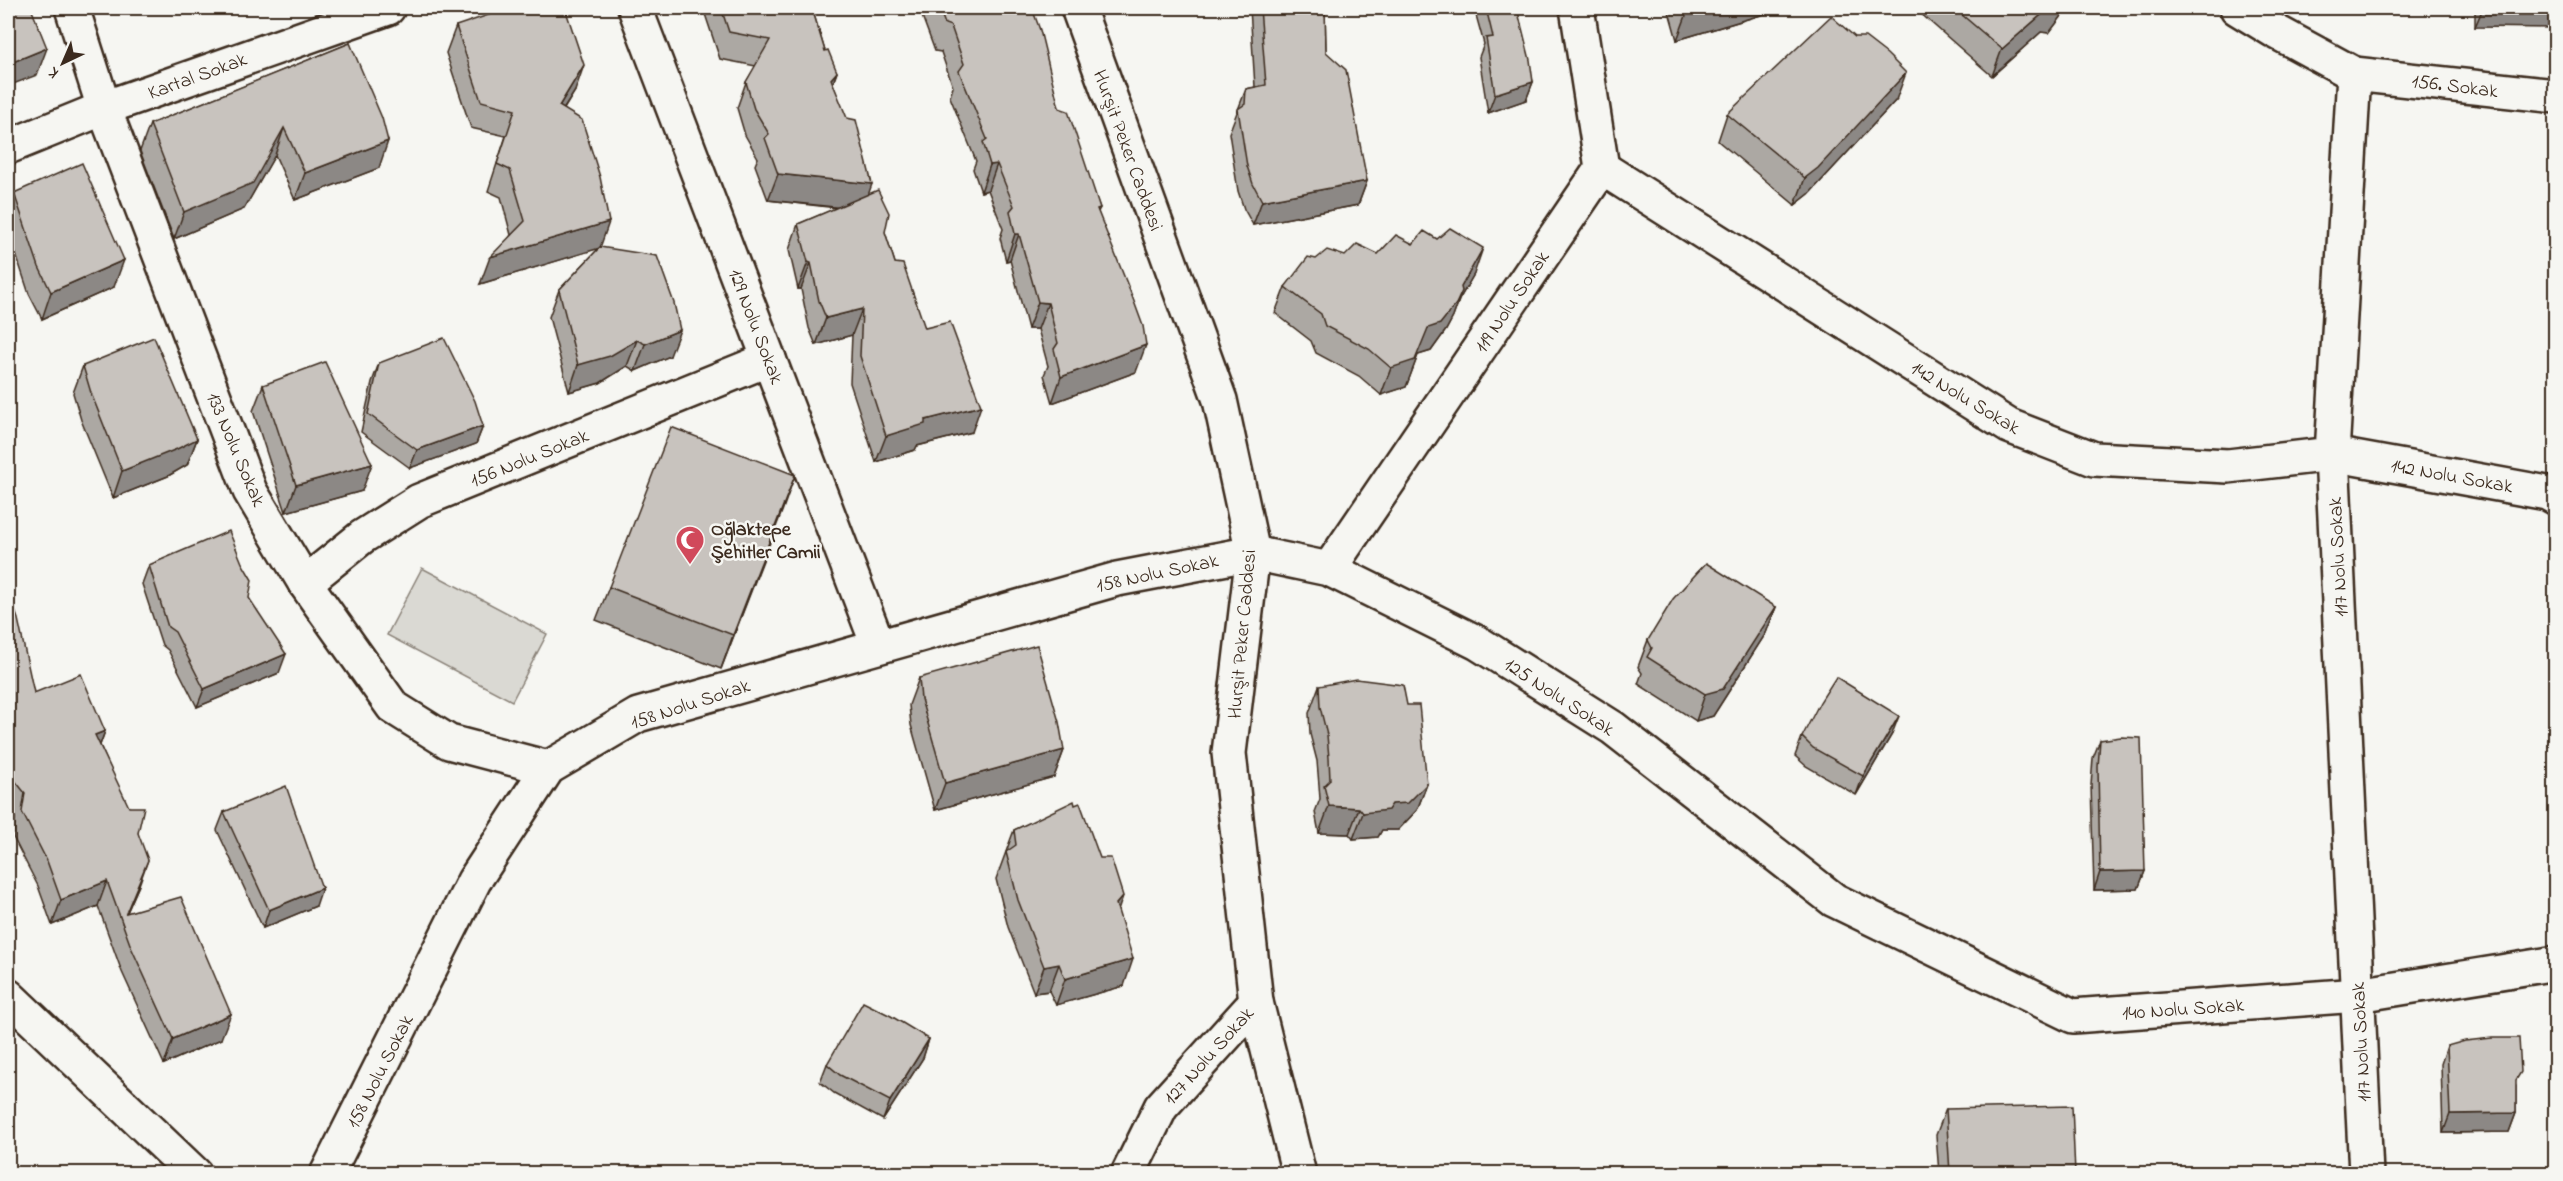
<svg xmlns="http://www.w3.org/2000/svg" width="2563" height="1181" font-family="'Indie Flower',sans-serif">
	<style>
		.green { fill: #dad9d3; stroke: #8a8278; stroke-width: 1.5 }
		.lines { fill: none; stroke-linecap: round; stroke-linejoin: round }
		.minor-casing { stroke: #3b2a1e; stroke-width: 38 }
		.minor { stroke: #f6f6f2; stroke-width: 33 }
		.wall { fill: #aca8a3; stroke: #3b2a1e; stroke-width: 1.5 }
		.shaded-wall { fill: #8c8885; stroke: #3b2a1e; stroke-width: 1.5 }
		.building { fill: #c8c3be; stroke: #3b2a1e; stroke-width: 1.5 }
		.labels { text-anchor: middle; stroke-width: 5; stroke-linejoin: round; paint-order: stroke }
		.street-label { font-size: 20px; fill: #3b2a1e; stroke: #f6f6f2 }
		.poi-label { font-size: 20px; font-weight: bold; fill: #3b2a1e; stroke: #f6f6f2; text-anchor: start }
	</style>
	<rect width="100%" height="100%" fill="#f6f6f2"/>
	<filter id="ink" filterUnits="userSpaceOnUse"><feTurbulence type="fractalNoise" baseFrequency=".0167" numOctaves="2"/><feDisplacementMap in="SourceGraphic" scale="12" xChannelSelector="R" yChannelSelector="G"/><feConvolveMatrix kernelMatrix="1 2 1 2 8 2 1 2 1" color-interpolation-filters="sRGB"/></filter>
	<g filter="url(#ink)">
		<path class="green" d="M 422,568 L 547,634 L 512,701 L 387,635 Z"/>
		<g class="lines">
			<g class="minor-casing">
				<g id="minor">
					<path d="M 72,8 L 104,108 L 250,491 L 305,583 L 393,707 L 449,742 L 548,768"/>
					<path d="M 635,8 L 878,645"/>
					<path d="M 1078,8 L 1220,400 L 1253,553 L 1229,753 L 1256,1002 L 1299,1174"/>
					<path d="M 2237,8 L 2273,30 L 2354,74 L 2332,454 L 2366,1174"/>
					<path d="M 2354,74 L 2556,96"/>
					<path d="M 8,147 L 104,108 L 388,8"/>
					<path d="M 1602,168 L 2009,426 L 2094,459 L 2228,466 L 2332,454 L 2547,493 L 2556,498"/>
					<path d="M 1329,569 L 1602,168 L 1577,8"/>
					<path d="M 305,583 L 362,537 L 419,501 L 769,359"/>
					<path d="M 8,996 L 195,1174"/>
					<path d="M 327,1174 L 474,881 L 548,768 L 638,715 L 1117,579 L 1253,553 L 1329,569 L 1478,643 L 1613,728 L 1834,900 L 2073,1016 L 2358,995 L 2556,963"/>
					<path d="M 1128,1174 L 1161,1107 L 1256,1002"/>
				</g>
			</g>
			<use href="#minor" class="minor"/>
		</g>
		<g class="wall">
			<path d="M 703,8 L 812,8 L 825,51 L 837,72 L 833,83 L 868,194 L 885,232 L 895,263 L 972,432 L 917,446 L 915,450 L 876,462 L 850,383 L 852,335 L 816,345 L 809,328 L 801,289 L 798,289 L 789,250 L 798,224 L 837,208 L 768,200 L 755,165 L 758,158 L 745,135 L 737,108 L 746,82 L 756,66 L 720,59 Z"/>
			<path d="M 919,8 L 1032,8 L 1059,108 L 1100,208 L 1098,212 L 1136,372 L 1052,403 L 1044,375 L 1048,366 L 1038,329 L 1028,329 L 1010,260 L 1006,261 L 1000,238 L 1003,229 L 988,190 L 981,192 L 973,169 L 976,161 L 950,97 L 953,87 L 941,52 L 935,51 Z"/>
			<path d="M 1250,8 L 1325,8 L 1326,52 L 1367,181 L 1358,205 L 1253,225 L 1244,209 L 1238,191 L 1229,133 L 1246,89 L 1255,87 Z"/>
			<path d="M 1474,8 L 1517,8 L 1533,82 L 1526,100 L 1488,113 L 1479,57 L 1484,44 Z"/>
			<path d="M 1668,8 L 1776,8 L 1774,11 L 1677,40 Z"/>
			<path d="M 1920,8 L 2068,8 L 2049,33 L 2041,32 L 1992,76 L 1919,12 Z"/>
			<path d="M 2475,8 L 2556,8 L 2475,27 Z"/>
			<path d="M 456,26 L 575,91 L 564,109 L 600,247 L 670,356 L 635,371 L 627,366 L 600,383 L 569,392 L 549,317 L 559,290 L 599,248 L 480,284 L 511,235 L 501,197 L 488,191 L 506,136 L 471,128 L 446,53 Z"/>
			<path d="M 350,43 L 379,168 L 295,200 L 275,155 L 244,209 L 174,239 L 140,151 L 150,124 Z"/>
			<path d="M 1896,100 L 1809,194 L 1795,205 L 1718,141 L 1727,114 Z"/>
			<path d="M 14,193 L 114,287 L 42,319 L 29,294 L 8,230 L 8,210 Z"/>
			<path d="M 1378,254 L 1474,274 L 1459,300 L 1453,317 L 1446,330 L 1431,351 L 1418,355 L 1406,387 L 1381,395 L 1359,376 L 1316,353 L 1311,341 L 1275,313 L 1285,287 L 1316,259 L 1345,256 Z"/>
			<path d="M 379,363 L 483,426 L 476,444 L 410,468 L 361,432 L 372,382 Z"/>
			<path d="M 83,366 L 197,439 L 187,465 L 168,476 L 113,498 L 81,420 L 73,393 Z"/>
			<path d="M 263,385 L 362,491 L 286,512 L 253,411 Z"/>
			<path d="M 795,475 L 721,669 L 596,620 L 609,587 Z"/>
			<path d="M 149,565 L 249,598 L 279,673 L 197,707 L 168,650 L 162,645 L 142,584 Z"/>
			<path d="M 8,591 L 34,693 L 105,731 L 100,745 L 138,833 L 139,885 L 127,912 L 221,1039 L 164,1064 L 122,972 L 98,906 L 52,925 L 38,886 L 13,837 L 15,818 L 8,808 Z"/>
			<path d="M 1776,607 L 1766,633 L 1713,716 L 1696,721 L 1638,684 L 1642,673 L 1638,667 L 1648,640 Z"/>
			<path d="M 919,678 L 1064,750 L 1054,777 L 935,810 L 911,725 L 909,705 Z"/>
			<path d="M 1319,686 L 1427,784 L 1417,810 L 1398,830 L 1382,830 L 1378,837 L 1353,839 L 1349,834 L 1319,833 L 1315,812 L 1320,799 L 1319,785 L 1317,761 L 1310,734 L 1309,713 Z"/>
			<path d="M 1892,734 L 1856,795 L 1806,766 L 1795,756 L 1802,737 Z"/>
			<path d="M 2100,740 L 2145,871 L 2138,889 L 2094,890 L 2091,785 L 2093,758 Z"/>
			<path d="M 1075,805 L 1118,910 L 1124,986 L 1056,1005 L 1049,991 L 1034,993 L 1008,927 L 996,879 L 1014,830 Z"/>
			<path d="M 224,812 L 316,906 L 263,928 L 217,830 Z"/>
			<path d="M 929,1039 L 923,1058 L 883,1120 L 834,1093 L 820,1082 L 827,1064 Z"/>
			<path d="M 2447,1046 L 2516,1086 L 2516,1113 L 2509,1132 L 2443,1133 L 2441,1064 Z"/>
			<path d="M 1946,1109 L 2075,1173 L 1939,1173 L 1936,1135 Z"/>
		</g>
		<g class="shaded-wall">
			<path d="M 1706,8 L 1776,8 L 1774,11 L 1677,40 L 1687,13 Z"/>
			<path d="M 2049,8 L 2068,8 L 2049,33 L 2041,32 L 1992,76 L 2002,49 Z"/>
			<path d="M 2483,8 L 2556,8 L 2556,28 L 2475,27 Z"/>
			<path d="M 47,48 L 37,75 L 8,86 L 8,64 Z"/>
			<path d="M 584,65 L 575,91 L 549,132 L 559,106 Z"/>
			<path d="M 837,72 L 827,99 L 831,79 Z"/>
			<path d="M 1906,73 L 1896,100 L 1809,194 L 1795,205 L 1805,178 Z"/>
			<path d="M 1533,82 L 1526,100 L 1488,113 L 1495,94 Z"/>
			<path d="M 284,128 L 275,155 L 244,209 L 174,239 L 184,212 Z"/>
			<path d="M 388,141 L 379,168 L 295,200 L 305,173 Z"/>
			<path d="M 997,164 L 988,190 L 981,192 L 990,165 Z"/>
			<path d="M 778,174 L 872,184 L 863,210 L 768,200 Z"/>
			<path d="M 1367,181 L 1358,205 L 1253,225 L 1262,201 Z"/>
			<path d="M 609,222 L 600,248 L 480,284 L 490,257 Z"/>
			<path d="M 1015,234 L 1019,234 L 1010,260 L 1006,261 Z"/>
			<path d="M 1483,248 L 1474,274 L 1459,300 L 1453,317 L 1446,330 L 1431,351 L 1418,355 L 1406,387 L 1381,395 L 1391,368 L 1428,328 L 1461,287 Z"/>
			<path d="M 124,260 L 114,287 L 42,319 L 51,292 Z"/>
			<path d="M 808,262 L 811,263 L 801,289 L 798,289 Z"/>
			<path d="M 1038,302 L 1048,303 L 1038,329 L 1028,329 Z"/>
			<path d="M 862,309 L 852,335 L 816,345 L 826,318 Z"/>
			<path d="M 680,330 L 670,356 L 635,371 L 645,344 Z"/>
			<path d="M 637,340 L 627,366 L 600,383 L 569,392 L 578,365 Z"/>
			<path d="M 1146,345 L 1136,372 L 1052,403 L 1061,377 Z"/>
			<path d="M 981,406 L 972,432 L 917,446 L 915,450 L 876,462 L 886,436 L 925,420 Z"/>
			<path d="M 483,426 L 476,444 L 410,468 L 417,450 Z"/>
			<path d="M 197,439 L 187,465 L 168,476 L 113,498 L 122,471 Z"/>
			<path d="M 372,464 L 362,491 L 286,512 L 296,485 Z"/>
			<path d="M 795,475 L 783,509 L 721,669 L 733,635 Z"/>
			<path d="M 1776,607 L 1766,633 L 1713,716 L 1696,721 L 1705,694 Z"/>
			<path d="M 286,654 L 279,673 L 197,707 L 204,689 Z"/>
			<path d="M 1899,716 L 1892,734 L 1856,795 L 1863,776 Z"/>
			<path d="M 105,731 L 96,756 L 95,735 Z"/>
			<path d="M 1064,750 L 1054,777 L 935,810 L 945,783 Z"/>
			<path d="M 1427,784 L 1417,810 L 1398,830 L 1382,830 L 1378,837 L 1353,839 L 1363,813 L 1392,804 Z"/>
			<path d="M 1329,806 L 1359,808 L 1349,834 L 1319,833 Z"/>
			<path d="M 148,860 L 139,885 L 122,924 L 126,913 Z"/>
			<path d="M 2145,871 L 2138,889 L 2094,890 L 2100,872 Z"/>
			<path d="M 107,881 L 98,906 L 52,925 L 61,900 Z"/>
			<path d="M 322,888 L 316,906 L 263,928 L 269,910 Z"/>
			<path d="M 1123,896 L 1114,923 L 1116,904 Z"/>
			<path d="M 1133,959 L 1124,986 L 1056,1005 L 1065,979 Z"/>
			<path d="M 1059,964 L 1049,991 L 1034,993 L 1044,967 Z"/>
			<path d="M 231,1014 L 221,1039 L 164,1064 L 173,1039 Z"/>
			<path d="M 929,1039 L 923,1058 L 883,1120 L 890,1101 Z"/>
			<path d="M 2516,1113 L 2509,1132 L 2443,1133 L 2450,1114 Z"/>
		</g>
		<g class="building">
			<path d="M 8,8 L 31,8 L 47,48 L 8,64 Z"/>
			<path d="M 509,8 L 565,8 L 584,65 L 559,106 L 582,120 L 600,177 L 609,222 L 490,257 L 525,221 L 510,170 L 497,164 L 515,110 L 481,101 L 456,26 Z"/>
			<path d="M 721,8 L 812,8 L 825,51 L 828,50 L 837,72 L 831,79 L 847,118 L 856,120 L 872,184 L 778,174 L 765,138 L 769,134 L 754,109 L 746,82 L 770,40 L 729,32 Z"/>
			<path d="M 939,8 L 1032,8 L 1040,30 L 1059,108 L 1068,111 L 1100,208 L 1097,209 L 1132,296 L 1143,326 L 1146,345 L 1061,377 L 1054,349 L 1058,343 L 1048,303 L 1038,302 L 1019,234 L 1015,234 L 1010,211 L 1014,206 L 997,164 L 990,165 L 983,142 L 987,139 L 959,71 L 964,64 L 951,26 L 945,24 Z"/>
			<path d="M 1260,8 L 1325,8 L 1326,52 L 1346,70 L 1367,181 L 1262,201 L 1253,184 L 1247,166 L 1238,109 L 1245,104 L 1246,89 L 1266,85 Z"/>
			<path d="M 1486,8 L 1517,8 L 1530,60 L 1533,82 L 1495,94 L 1486,38 L 1493,37 Z"/>
			<path d="M 1685,8 L 1706,8 L 1687,13 Z"/>
			<path d="M 1954,8 L 2049,8 L 2002,49 Z"/>
			<path d="M 1831,16 L 1855,37 L 1865,37 L 1887,54 L 1906,73 L 1818,168 L 1805,178 L 1727,114 Z"/>
			<path d="M 350,43 L 382,118 L 388,141 L 305,173 L 284,128 L 253,183 L 184,212 L 150,124 Z"/>
			<path d="M 82,163 L 124,260 L 51,292 L 39,267 L 14,193 Z"/>
			<path d="M 878,190 L 889,213 L 885,232 L 895,263 L 903,264 L 925,328 L 950,322 L 981,406 L 925,420 L 925,424 L 886,436 L 860,356 L 862,309 L 826,318 L 819,301 L 811,263 L 808,262 L 798,224 Z"/>
			<path d="M 1450,228 L 1483,248 L 1461,287 L 1462,291 L 1456,304 L 1440,324 L 1428,328 L 1415,360 L 1391,368 L 1369,349 L 1325,326 L 1321,314 L 1285,287 L 1308,257 L 1316,259 L 1327,250 L 1345,256 L 1357,244 L 1378,254 L 1396,235 L 1413,244 L 1424,231 L 1437,239 Z"/>
			<path d="M 600,247 L 657,256 L 674,303 L 680,330 L 645,344 L 637,340 L 610,356 L 578,365 L 559,290 Z"/>
			<path d="M 154,337 L 197,439 L 177,449 L 122,471 L 91,393 L 83,366 Z"/>
			<path d="M 444,338 L 475,401 L 483,426 L 417,450 L 368,414 L 379,363 Z"/>
			<path d="M 325,362 L 372,464 L 296,485 L 263,385 Z"/>
			<path d="M 671,427 L 795,475 L 733,635 L 609,587 Z"/>
			<path d="M 229,531 L 242,563 L 252,580 L 249,598 L 286,654 L 204,689 L 175,632 L 168,627 L 149,565 Z"/>
			<path d="M 1706,563 L 1776,607 L 1723,689 L 1705,694 L 1647,657 L 1652,648 L 1648,640 L 1673,599 Z"/>
			<path d="M 8,591 L 18,619 L 34,693 L 81,674 L 105,731 L 95,735 L 129,807 L 144,807 L 138,833 L 148,860 L 126,913 L 181,897 L 231,1014 L 173,1039 L 131,947 L 107,881 L 61,900 L 47,861 L 22,812 L 25,793 L 8,772 Z"/>
			<path d="M 1037,645 L 1059,722 L 1064,750 L 945,783 L 921,699 L 919,678 Z"/>
			<path d="M 1836,677 L 1899,716 L 1863,776 L 1813,748 L 1802,737 L 1820,702 Z"/>
			<path d="M 1356,679 L 1403,685 L 1407,705 L 1419,705 L 1427,784 L 1408,803 L 1392,804 L 1388,810 L 1363,813 L 1359,808 L 1329,806 L 1324,786 L 1330,780 L 1329,758 L 1327,735 L 1320,707 L 1319,686 Z"/>
			<path d="M 2121,737 L 2141,738 L 2145,871 L 2100,872 L 2098,767 L 2100,740 Z"/>
			<path d="M 286,786 L 322,888 L 269,910 L 224,812 Z"/>
			<path d="M 1074,801 L 1075,805 L 1080,803 L 1100,858 L 1111,858 L 1123,896 L 1116,904 L 1133,959 L 1065,979 L 1059,964 L 1044,967 L 1018,900 L 1006,852 L 1016,845 L 1014,830 Z"/>
			<path d="M 863,1002 L 891,1016 L 929,1039 L 890,1101 L 840,1075 L 827,1064 Z"/>
			<path d="M 2492,1038 L 2519,1038 L 2521,1072 L 2516,1080 L 2516,1113 L 2450,1114 L 2447,1046 L 2465,1041 Z"/>
			<path d="M 2072,1106 L 2075,1173 L 1950,1173 L 1946,1109 Z"/>
		</g>
	</g>
	<defs>
		<g id="mosque-pin" transform="scale(1.5)"><path d="M0 17L-7.5 6A9.5 9.5 0 1 1 7.5 6Z" fill="#d1495b" stroke="#f6f6f2"/><path d="M3.5-4.9A6 6 0 1 0 3.5 4.9A5 5 0 1 1 3.5-4.9Z" fill="#fff"/></g>
	</defs>
	<g fill-rule="evenodd">
		<use href="#mosque-pin" x="690" y="540"/>
	</g>
	<g class="labels">
		<g class="street-label">
			<text transform="translate(197 75) rotate(-20)" y="7">Kartal Sokak</text>
			<text transform="translate(2455 85) rotate(7)" y="7">156. Sokak</text>
			<text transform="translate(1129 150) rotate(70)" y="7">Hurşit Peker Caddesi</text>
			<text transform="translate(1511 301) rotate(-56)" y="7">119 Nolu Sokak</text>
			<text transform="translate(757 326) rotate(69)" y="7">129 Nolu Sokak</text>
			<text transform="translate(1966 397) rotate(31)" y="7">142 Nolu Sokak</text>
			<text transform="translate(237 449) rotate(67)" y="7">133 Nolu Sokak</text>
			<text transform="translate(529 457) rotate(-22)" y="7">156 Nolu Sokak</text>
			<text transform="translate(2452 475) rotate(10)" y="7">142 Nolu Sokak</text>
			<text transform="translate(2337 557) rotate(-93)" y="7">117 Nolu Sokak</text>
			<text transform="translate(1157 572) rotate(-12)" y="7">158 Nolu Sokak</text>
			<text transform="translate(1241 634) rotate(-85)" y="7">Hurşit Peker Caddesi</text>
			<text transform="translate(1560 696) rotate(33)" y="7">125 Nolu Sokak</text>
			<text transform="translate(690 703) rotate(-18)" y="7">158 Nolu Sokak</text>
			<text transform="translate(2183 1008) rotate(-4)" y="7">140 Nolu Sokak</text>
			<text transform="translate(2360 1042) rotate(-93)" y="7">117 Nolu Sokak</text>
			<text transform="translate(1208 1055) rotate(-48)" y="7">127 Nolu Sokak</text>
			<text transform="translate(379 1071) rotate(-63)" y="7">158 Nolu Sokak</text>
		</g>
		<g class="poi-label">
			<text x="711" y="535">Oğlaktepe<tspan x="711" dy="23">Şehitler Camii</tspan></text>
		</g>
	</g>
	<rect width="2563" height="1181" fill="none" stroke="#f6f6f2" stroke-width="30"/>
	<rect x="15" y="15" width="2533" height="1151" fill="none" stroke="#3b2a1e" stroke-width="2" filter="url(#ink)"/>
	<g transform="translate(63 63) rotate(224)" stroke="#f6f6f2" stroke-width="4.5" paint-order="stroke">
	<path d="M0-4.5L10 22L0 15L-10 22Z" fill="#3b2a1e"/>
	<text y="-9" font-size="16" font-weight="bold" text-anchor="middle" fill="#3b2a1e">K</text>
	</g>
</svg>
